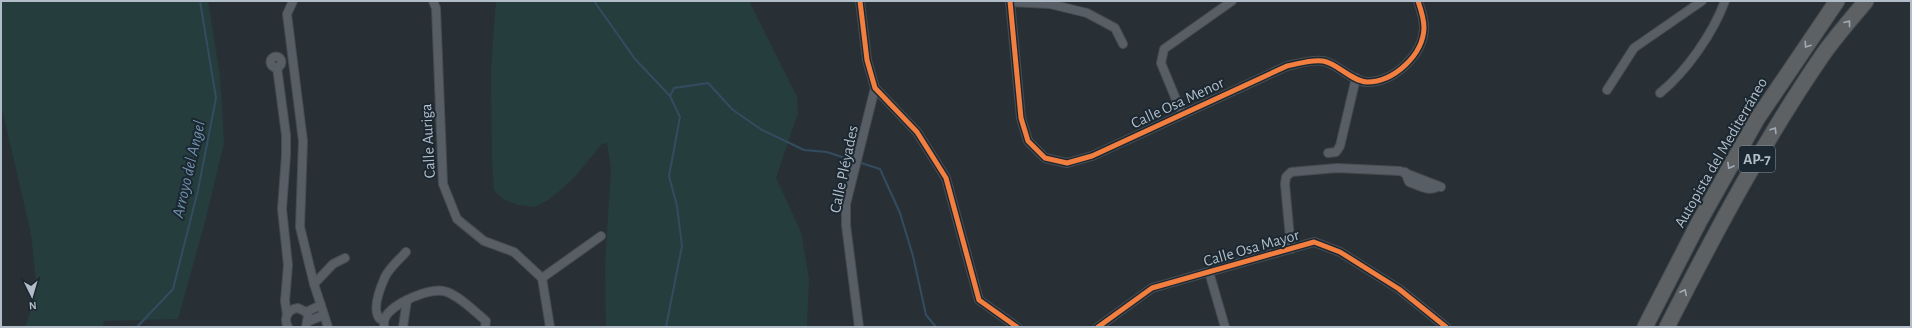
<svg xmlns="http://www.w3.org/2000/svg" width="1912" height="328" font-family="'Alegreya Sans',sans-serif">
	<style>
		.green { fill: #253d3d }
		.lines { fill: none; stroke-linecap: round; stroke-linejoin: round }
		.stream { stroke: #344c60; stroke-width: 2 }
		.minor-casing { stroke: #464c51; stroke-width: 10 }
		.motorway-casing { stroke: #454c51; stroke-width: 17 }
		.minor { stroke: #585e65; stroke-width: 8 }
		.motorway { stroke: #5d6164; stroke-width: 15 }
		.cycleway-casing { stroke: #1b2731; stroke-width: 8 }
		.cycleway { stroke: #f27e40; stroke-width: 5 }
		.oneway { stroke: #a0abb4 }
		.labels { text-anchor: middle; stroke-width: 4; stroke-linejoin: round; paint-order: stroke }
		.shield { fill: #1b2731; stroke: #84909b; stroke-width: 1 }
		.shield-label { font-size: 15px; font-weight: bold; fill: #b1bdc8 }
		.street-label { font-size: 16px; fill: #b1bdc8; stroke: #1b2731 }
		.water-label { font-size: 17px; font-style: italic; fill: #7092ac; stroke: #1b2731 }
	</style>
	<rect width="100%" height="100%" fill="#283036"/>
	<g class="green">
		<path d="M 1,1 L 208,1 L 220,76 L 224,143 L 206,218 L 178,319 L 104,321 L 103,327 L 25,327 L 32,307 L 36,280 L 31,234 L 3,113 L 1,113 Z"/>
		<path d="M 496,1 L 749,1 L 797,97 L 798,113 L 776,178 L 801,232 L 809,279 L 807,327 L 606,327 L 605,265 L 611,169 L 607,143 L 602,144 L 572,180 L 550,199 L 535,207 L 518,205 L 503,199 L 494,190 L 492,158 L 491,70 Z"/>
	</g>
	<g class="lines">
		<g class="stream">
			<path d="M 594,1 L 635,59 L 670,96 L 680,117 L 669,176 L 677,206 L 682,246 L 666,327"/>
			<path d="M 670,96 L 674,88 L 708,83 L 733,110 L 762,130 L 804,150 L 827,152 L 854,161"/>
			<path d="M 858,162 L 880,169 L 900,213 L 913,256 L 926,315 L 936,327"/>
			<path d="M 137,327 L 173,289 L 198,190 L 216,98 L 200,1"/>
		</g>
		<g class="minor-casing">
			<g id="minor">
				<path d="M 293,1 L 287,14 L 303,141 L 300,227 L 314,284 L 328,327"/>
				<path d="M 433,1 L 436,8 L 443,184 L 457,219 L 484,241 L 514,252 L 542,278 L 550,327"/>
				<path d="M 860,1 L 867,60 L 875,88 L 917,132 L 946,178 L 979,300 L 1017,327"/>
				<path d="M 1010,1 L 1021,118 L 1028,141 L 1045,158 L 1067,163 L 1092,156 L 1287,66 C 1298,64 1311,59 1323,61 C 1337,63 1351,81 1367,82 C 1394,82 1423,55 1424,28 C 1424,18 1421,10 1418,1"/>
				<path d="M 1010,2 L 1050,4 L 1087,13 L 1115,28 L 1123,44"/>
				<circle cx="276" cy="62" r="5.5"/>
				<path d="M 277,67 L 286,135 L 286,155 L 282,209 L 288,265 L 285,301 L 287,315"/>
				<path d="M 1607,90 L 1634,48 L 1702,1"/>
				<path d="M 1660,93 C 1687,71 1713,33 1725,1"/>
				<path d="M 1182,114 L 1161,63 L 1164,49 L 1232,1"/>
				<path d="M 1328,153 L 1336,152 L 1340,146 L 1356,78"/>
				<path d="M 1405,172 L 1409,182 C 1418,185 1430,193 1438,186"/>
				<path d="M 1291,249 L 1285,184 L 1286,177 L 1291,172 L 1337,168 L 1400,171 L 1441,187"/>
				<path d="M 1209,272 L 1225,327"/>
				<path d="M 542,278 L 601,236"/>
				<path d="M 314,284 L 333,264 L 345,258"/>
				<path d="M 306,312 L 321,305"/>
				<path d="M 385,318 L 380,319 C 371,310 381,286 385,277 C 390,267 399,260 406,252"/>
				<path d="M 309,321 L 324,315"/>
				<path d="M 288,327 C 283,318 288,309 298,308 L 306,312 L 308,316 L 306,327"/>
				<path d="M 384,327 C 384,324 384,320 385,318 C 392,303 432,286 447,292 C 462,298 474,311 486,321 L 485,327"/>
				<path d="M 403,327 L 407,300"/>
				<path d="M 859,327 L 846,225 L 846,204 L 875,88"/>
				<path d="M 1098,327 L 1152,288 L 1314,242 L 1340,252 L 1399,289 L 1446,327"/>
			</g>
		</g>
		<g class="motorway-casing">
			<g id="motorway">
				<path d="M 1645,327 L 1699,222 L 1757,119 L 1837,1"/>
				<path d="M 1667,327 C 1715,233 1764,140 1824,53 C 1837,35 1852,18 1866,1"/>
			</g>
		</g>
		<use href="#minor" class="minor"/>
		<use href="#motorway" class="motorway"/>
		<g class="cycleway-casing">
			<g id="cycleway">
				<path d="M 860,1 L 867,60 L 875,88 L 917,132 L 946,178 L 979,300 L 1017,327"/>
				<path d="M 1010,1 L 1021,118 L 1028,141 L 1045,158 L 1067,163 L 1092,156 L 1287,66 C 1298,64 1311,59 1323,61 C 1337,63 1351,81 1367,82 C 1394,82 1423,55 1424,28 C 1424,18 1421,10 1418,1"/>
				<path d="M 1098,327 L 1152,288 L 1314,242 L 1340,252 L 1399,289 L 1446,327"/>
			</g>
		</g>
		<use href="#cycleway" class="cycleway"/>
	</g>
	<defs><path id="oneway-chevron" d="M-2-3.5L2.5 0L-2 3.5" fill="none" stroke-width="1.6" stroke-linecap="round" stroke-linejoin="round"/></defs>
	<g class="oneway">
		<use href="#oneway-chevron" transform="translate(1848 23) rotate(-52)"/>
		<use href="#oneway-chevron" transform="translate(1807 45) rotate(124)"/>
		<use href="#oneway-chevron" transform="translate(1774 130) rotate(-58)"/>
		<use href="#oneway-chevron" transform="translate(1730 166) rotate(119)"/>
		<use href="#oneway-chevron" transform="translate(1684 292) rotate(-63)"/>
	</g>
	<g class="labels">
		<rect class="shield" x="1739" y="146" width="36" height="26" rx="3"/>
		<g class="shield-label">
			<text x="1757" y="164">AP-7</text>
		</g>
		<g class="street-label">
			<text transform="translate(1177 102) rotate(-25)" y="6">Calle Osa Menor</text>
			<text transform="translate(427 141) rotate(-93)" y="6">Calle Auriga</text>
			<text transform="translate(1720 152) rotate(-60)" y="6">Autopista del Mediterráneo</text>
			<text transform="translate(843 169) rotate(-78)" y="6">Calle Pléyades</text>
			<text transform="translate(1251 247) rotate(-16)" y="6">Calle Osa Mayor</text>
		</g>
		<g class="water-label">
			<text transform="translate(188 169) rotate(-77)" y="6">Arroyo del Angel</text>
		</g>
	</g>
	<rect width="1912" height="328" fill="none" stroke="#b1bdc8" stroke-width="4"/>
	<g transform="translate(32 296) rotate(175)" stroke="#1b2731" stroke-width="3" paint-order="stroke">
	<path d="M0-3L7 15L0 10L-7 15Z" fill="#b1bdc8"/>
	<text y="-6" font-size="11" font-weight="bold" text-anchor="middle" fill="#b1bdc8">N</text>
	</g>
</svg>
